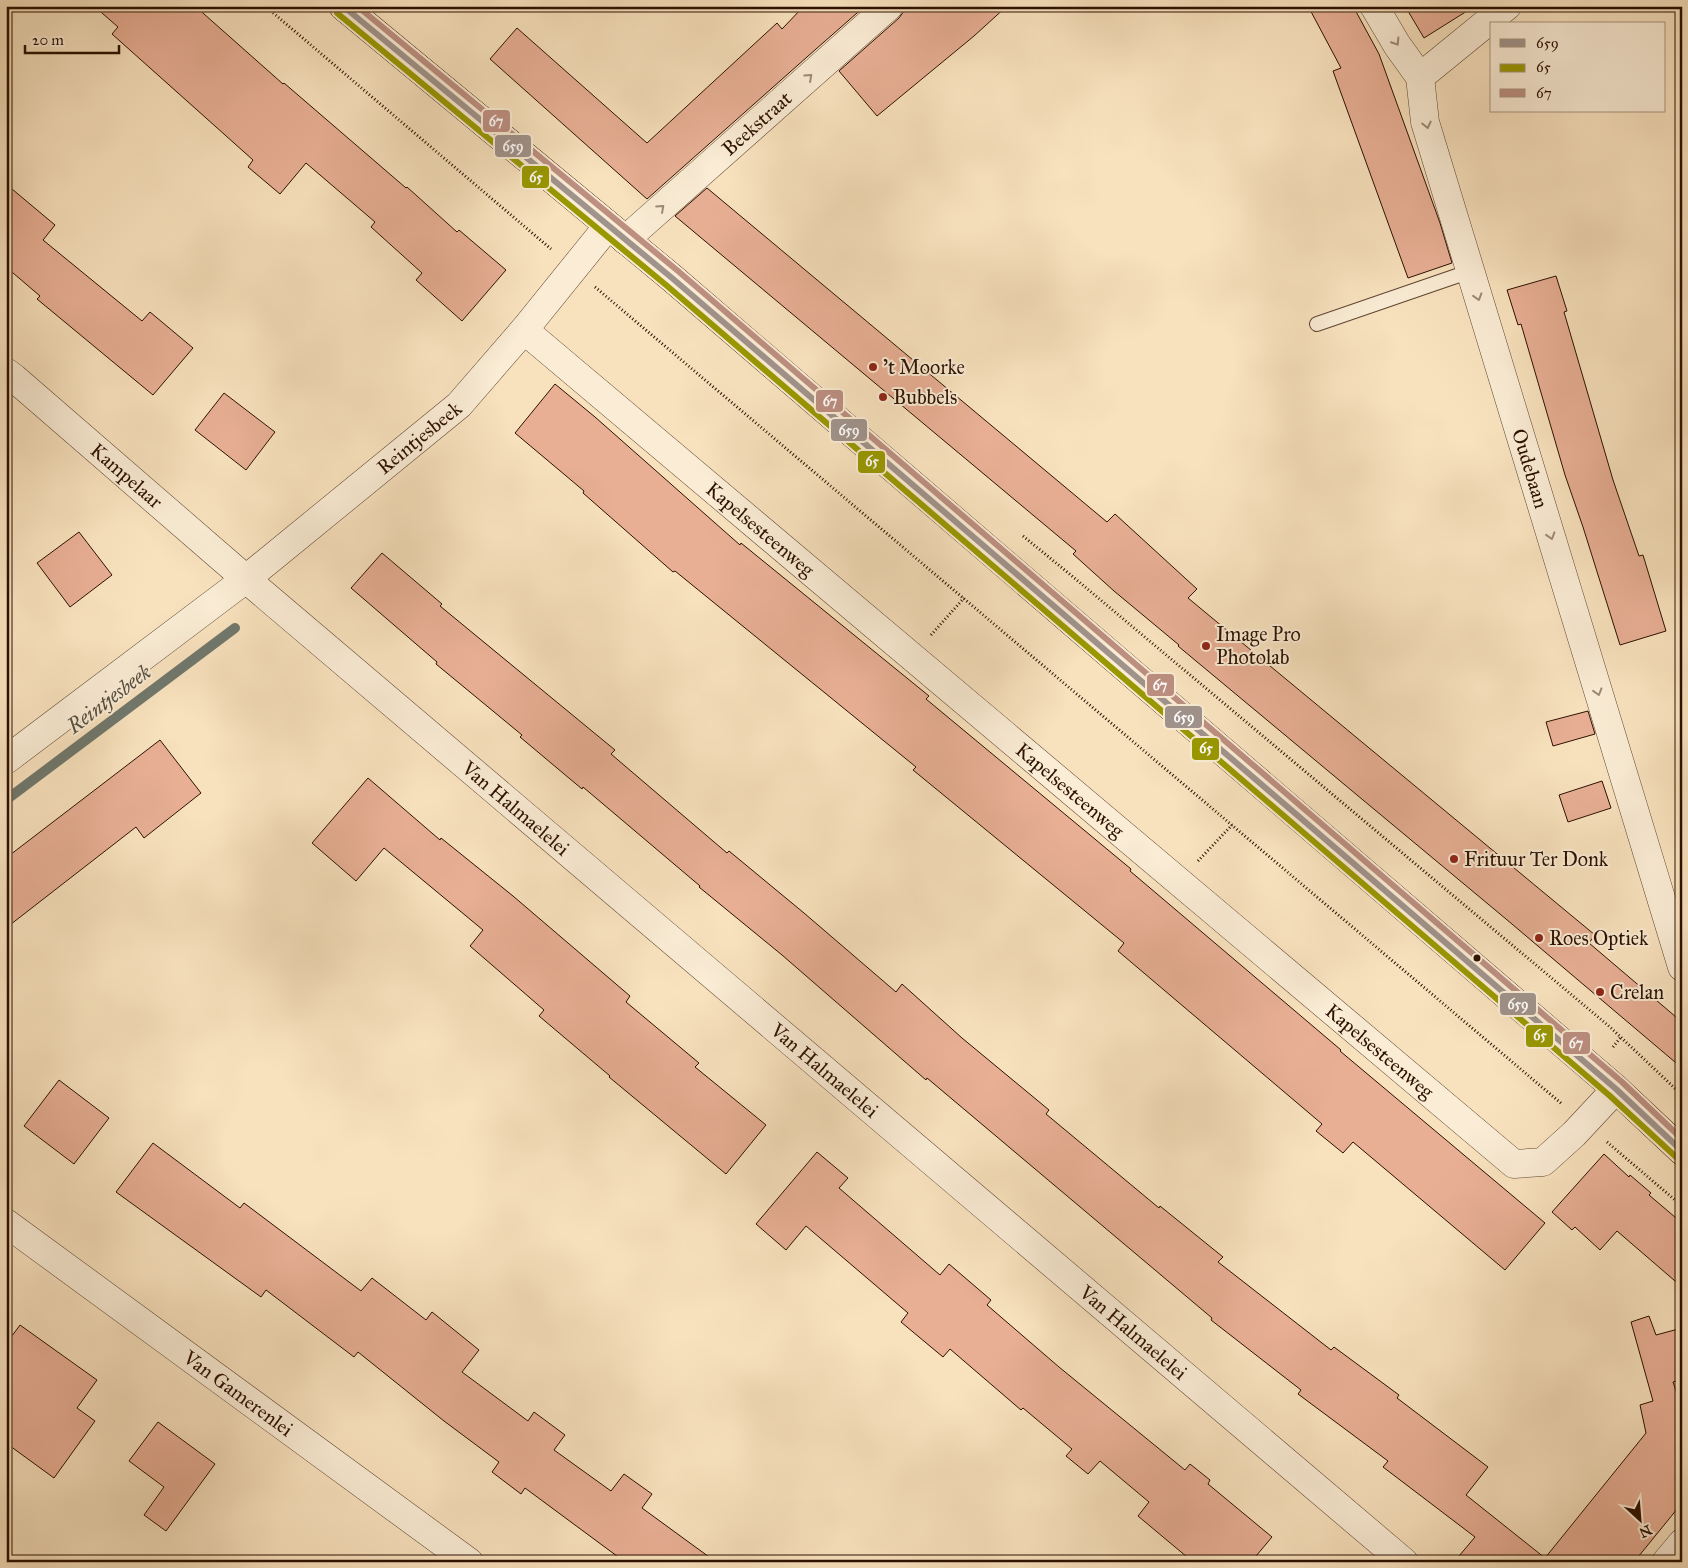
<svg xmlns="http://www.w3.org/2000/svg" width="1688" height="1568" font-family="'IM FELL Great Primer',serif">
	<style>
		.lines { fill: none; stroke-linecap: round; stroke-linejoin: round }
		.stream { stroke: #70786d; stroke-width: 10 }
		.building { fill: #e8af95; stroke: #2c1000 }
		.lane-casing { stroke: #5f4430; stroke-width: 16 }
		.street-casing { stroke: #5f4430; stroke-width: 29 }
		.primary-casing { stroke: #2c1000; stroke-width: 29 }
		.path { stroke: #2c1000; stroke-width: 3; stroke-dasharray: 1 2.5; stroke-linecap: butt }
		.lane { stroke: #faecd5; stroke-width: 14 }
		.street { stroke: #faecd5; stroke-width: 28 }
		.primary { stroke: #ecc17f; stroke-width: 28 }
		.bus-1-casing { stroke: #faecd5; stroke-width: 10 }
		.bus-2-casing { stroke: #faecd5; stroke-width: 10 }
		.bus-3-casing { stroke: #faecd5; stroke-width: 10 }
		.bus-1 { stroke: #a0938c; stroke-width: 6 }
		.bus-2 { stroke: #999800; stroke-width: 6 }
		.bus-3 { stroke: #bc8f81; stroke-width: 6 }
		.oneway { stroke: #9d8975 }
		.poi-dot { fill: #8f2418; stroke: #faecd5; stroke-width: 2 }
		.bus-dot { fill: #2c1000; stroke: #faecd5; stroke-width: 2 }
		.labels { text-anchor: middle; stroke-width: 4; stroke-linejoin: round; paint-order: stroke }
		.street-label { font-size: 20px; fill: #2c1000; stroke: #faecd5 }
		.poi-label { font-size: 20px; fill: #2c1000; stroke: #faecd5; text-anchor: start }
		.water-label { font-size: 21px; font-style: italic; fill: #544d40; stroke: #faecd5 }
		.line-badge { stroke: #faecd5; stroke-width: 2 }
		.badge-label { font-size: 14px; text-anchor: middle; font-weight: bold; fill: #fff }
	</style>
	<rect width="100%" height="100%" fill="#f8e2be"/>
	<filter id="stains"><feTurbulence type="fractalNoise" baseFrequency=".004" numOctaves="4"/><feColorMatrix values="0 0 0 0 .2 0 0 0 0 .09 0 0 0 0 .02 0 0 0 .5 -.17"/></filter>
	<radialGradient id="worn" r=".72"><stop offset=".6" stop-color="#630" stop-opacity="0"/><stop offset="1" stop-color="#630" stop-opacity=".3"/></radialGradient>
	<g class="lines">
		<path class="stream" d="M 6,800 L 235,628"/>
	</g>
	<g class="building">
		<path d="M 94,6 L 195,6 L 283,84 L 284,83 L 406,188 L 407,187 L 457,232 L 459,230 L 506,270 L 462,321 L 416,280 L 422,273 L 371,227 L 375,222 L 306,163 L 280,194 L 248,167 L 253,160 L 112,34 L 118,27 Z"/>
		<path d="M 804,6 L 865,6 L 816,49 L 647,199 L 490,59 L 517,28 L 647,143 L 777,23 L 782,29 Z"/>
		<path d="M 904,6 L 1007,6 L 974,36 L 877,116 L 839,71 L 899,18 L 904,11 Z"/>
		<path d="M 1308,6 L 1353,6 L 1379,54 L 1440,223 L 1452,263 L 1408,278 L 1333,71 L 1341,68 Z"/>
		<path d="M 1405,6 L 1475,6 L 1424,38 Z"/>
		<path d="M 6,184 L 55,225 L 43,240 L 142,321 L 150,312 L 193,348 L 153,395 L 37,299 L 40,296 L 6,267 Z"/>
		<path d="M 707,188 L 1107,522 L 1115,514 L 1197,589 L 1188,598 L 1595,935 L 1589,943 L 1676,1017 L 1682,1027 L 1682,1068 L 1506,919 L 1178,646 L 1179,645 L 1114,591 L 1073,554 L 1076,551 L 675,216 Z"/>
		<path d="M 1556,276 L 1567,311 L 1564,312 L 1613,480 L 1639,556 L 1643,555 L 1666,631 L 1620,645 L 1583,527 L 1565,475 L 1521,324 L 1518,325 L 1507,290 Z"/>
		<path d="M 555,384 L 595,417 L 740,545 L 741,543 L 929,696 L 926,699 L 1131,869 L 1130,871 L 1341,1050 L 1340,1051 L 1545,1223 L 1505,1270 L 1353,1142 L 1343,1153 L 1316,1131 L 1322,1124 L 1118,951 L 1124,943 L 913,770 L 916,767 L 675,571 L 673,572 L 583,493 L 584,491 L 515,433 Z"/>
		<path d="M 224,393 L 275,432 L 246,470 L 195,430 Z"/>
		<path d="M 79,532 L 112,575 L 70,607 L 37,563 Z"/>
		<path d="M 382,553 L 442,604 L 440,606 L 615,750 L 611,754 L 727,853 L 729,851 L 804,913 L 896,992 L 902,984 L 962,1038 L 1049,1110 L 1046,1114 L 1159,1208 L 1160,1206 L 1223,1257 L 1218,1262 L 1331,1350 L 1334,1347 L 1399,1395 L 1397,1398 L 1488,1467 L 1466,1495 L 1545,1558 L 1646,1433 L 1640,1405 L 1653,1401 L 1631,1322 L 1649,1316 L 1656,1335 L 1682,1328 L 1682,1379 L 1673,1382 L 1682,1408 L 1682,1503 L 1634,1562 L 1454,1562 L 1475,1537 L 1383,1467 L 1388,1461 L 1298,1394 L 1301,1390 L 1211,1320 L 1212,1318 L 927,1078 L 926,1080 L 782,955 L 699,887 L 700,886 L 583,787 L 582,789 L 520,737 L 522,735 L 436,664 L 437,662 L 351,588 Z"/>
		<path d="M 1588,711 L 1595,734 L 1553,746 L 1546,722 Z"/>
		<path d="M 160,740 L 201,793 L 144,838 L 136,827 L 6,928 L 6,858 Z"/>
		<path d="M 368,778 L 440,840 L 441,838 L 513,896 L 630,996 L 626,1002 L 699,1063 L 695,1067 L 766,1125 L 726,1174 L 609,1077 L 610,1076 L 539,1016 L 544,1010 L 470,946 L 483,930 L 384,848 L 356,881 L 312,843 Z"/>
		<path d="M 1602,781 L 1611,808 L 1568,822 L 1559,795 Z"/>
		<path d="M 59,1080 L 109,1118 L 74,1164 L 24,1126 Z"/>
		<path d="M 153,1143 L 240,1208 L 244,1203 L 361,1291 L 372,1278 L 426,1320 L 432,1312 L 479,1350 L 462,1372 L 528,1421 L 534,1412 L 565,1435 L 554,1450 L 611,1491 L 624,1474 L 652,1494 L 642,1508 L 716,1562 L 625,1562 L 525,1488 L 521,1494 L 492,1472 L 499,1462 L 444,1421 L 358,1352 L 354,1357 L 266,1290 L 261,1297 L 116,1192 Z"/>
		<path d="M 817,1152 L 848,1178 L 839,1188 L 940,1275 L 949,1264 L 991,1300 L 987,1305 L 1059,1367 L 1185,1470 L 1190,1464 L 1210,1480 L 1208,1484 L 1272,1537 L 1251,1562 L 1193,1562 L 1138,1516 L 1149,1502 L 1100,1461 L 1088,1474 L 1066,1456 L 1072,1449 L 1023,1408 L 1021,1410 L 950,1349 L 943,1357 L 901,1322 L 908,1313 L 806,1226 L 786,1250 L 756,1224 Z"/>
		<path d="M 1604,1154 L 1629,1177 L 1630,1175 L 1651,1193 L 1649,1195 L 1682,1223 L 1682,1287 L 1617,1231 L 1600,1250 L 1575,1227 L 1572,1230 L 1552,1212 Z"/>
		<path d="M 20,1325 L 97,1380 L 77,1408 L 95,1421 L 54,1478 L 6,1443 L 6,1344 Z"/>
		<path d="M 158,1422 L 215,1464 L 166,1531 L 144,1515 L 164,1487 L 129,1461 Z"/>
	</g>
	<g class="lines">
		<g class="lane-casing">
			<path id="lane" d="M 1317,324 L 1471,271"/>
		</g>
		<g class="street-casing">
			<g id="street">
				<path id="s1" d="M 1374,6 L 1397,45 L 1420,77 L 1425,122 L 1682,967"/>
				<path d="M 1420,77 L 1507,6"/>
				<path id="s2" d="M 625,240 L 889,6"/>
				<path id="s3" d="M 524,330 L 1514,1164 L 1543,1162 L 1574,1134 L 1616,1089"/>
				<path id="s4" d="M 6,372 L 14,378 L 246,579 L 1404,1562"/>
				<path id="s5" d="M 6,760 L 246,579 L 459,405 L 524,330 L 608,226"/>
				<path id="s6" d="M 6,1223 L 469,1562"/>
				<path d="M 1666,1562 L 1682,1543"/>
			</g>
		</g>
		<g class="primary-casing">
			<path id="primary" d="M 343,6 L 672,278 L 1616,1089 L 1682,1151"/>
		</g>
		<g class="path">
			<path d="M 265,6 L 551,249"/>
			<path d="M 595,287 L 1562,1104"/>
			<path d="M 1023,536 L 1072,576 L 1610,1027 L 1682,1095"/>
			<path d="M 931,635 L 964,598"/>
			<path d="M 1198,861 L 1232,825"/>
			<path d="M 1613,1047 L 1621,1037"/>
			<path d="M 1607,1142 L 1682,1206"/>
		</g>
		<use href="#lane" class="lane"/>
		<use href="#street" class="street"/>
		<use href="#primary" class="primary"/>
		<g class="bus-1-casing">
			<path id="bus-1" d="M 343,6 L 672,278 L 1616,1089 L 1682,1151"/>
		</g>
		<g class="bus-2-casing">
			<path id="bus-2" d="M 337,13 L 666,285 L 1610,1096 L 1676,1157"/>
		</g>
		<g class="bus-3-casing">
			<path id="bus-3" d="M 357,6 L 678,271 L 1622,1082 L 1682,1139"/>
		</g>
		<use href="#bus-1" class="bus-1"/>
		<use href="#bus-2" class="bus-2"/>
		<use href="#bus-3" class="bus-3"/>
	</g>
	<defs><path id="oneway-chevron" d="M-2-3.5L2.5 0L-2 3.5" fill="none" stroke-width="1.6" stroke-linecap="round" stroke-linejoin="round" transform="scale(1.25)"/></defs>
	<g class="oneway">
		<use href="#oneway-chevron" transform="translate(1396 42) rotate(58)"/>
		<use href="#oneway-chevron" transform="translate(809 77) rotate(-42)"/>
		<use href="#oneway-chevron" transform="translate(1427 125) rotate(77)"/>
		<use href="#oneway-chevron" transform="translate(661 208) rotate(-42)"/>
		<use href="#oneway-chevron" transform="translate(1478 297) rotate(73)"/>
		<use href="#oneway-chevron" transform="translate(1551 536) rotate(73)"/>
		<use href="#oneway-chevron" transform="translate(1598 692) rotate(73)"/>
	</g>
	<g class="poi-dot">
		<circle cx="873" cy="367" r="5"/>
		<circle cx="883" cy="397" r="5"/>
		<circle cx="1206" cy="646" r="5"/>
		<circle cx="1454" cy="859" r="5"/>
		<circle cx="1539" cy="938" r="5"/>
		<circle cx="1600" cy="992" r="5"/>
	</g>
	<circle class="bus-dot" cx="1477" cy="958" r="4.5"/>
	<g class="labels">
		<g class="street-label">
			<text dy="7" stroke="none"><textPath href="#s2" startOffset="176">Beekstraat</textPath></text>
			<text dy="7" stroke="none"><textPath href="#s5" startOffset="524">Reintjesbeek</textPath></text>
			<text dy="7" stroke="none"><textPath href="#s1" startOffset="492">Oudebaan</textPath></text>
			<text dy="7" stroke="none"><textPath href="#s4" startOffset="159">Kampelaar</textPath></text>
			<text dy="7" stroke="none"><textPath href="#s3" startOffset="309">Kapelsesteenweg</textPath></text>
			<text dy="7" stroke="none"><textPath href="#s3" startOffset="714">Kapelsesteenweg</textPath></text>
			<text dy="7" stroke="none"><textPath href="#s4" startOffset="671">Van Halmaelelei</textPath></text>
			<text dy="7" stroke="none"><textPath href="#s3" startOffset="1119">Kapelsesteenweg</textPath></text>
			<text dy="7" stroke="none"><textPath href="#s4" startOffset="1076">Van Halmaelelei</textPath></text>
			<text dy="7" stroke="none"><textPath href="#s4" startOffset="1481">Van Halmaelelei</textPath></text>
			<text dy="7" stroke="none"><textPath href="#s6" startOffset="288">Van Gamerenlei</textPath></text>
		</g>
		<g class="poi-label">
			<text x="883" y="374">'t Moorke</text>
			<text x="893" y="404">Bubbels</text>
			<text x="1216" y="641">Image Pro<tspan x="1216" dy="23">Photolab</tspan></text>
			<text x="1464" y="866">Frituur Ter Donk</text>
			<text x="1549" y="945">Roes Optiek</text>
			<text x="1610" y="999">Crelan</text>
		</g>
		<g class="water-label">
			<text transform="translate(109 699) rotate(-37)" y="7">Reintjesbeek</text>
		</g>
	</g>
	<g class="line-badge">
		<rect x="482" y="109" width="29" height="24" rx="5" fill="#bc8f81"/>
		<rect x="494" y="134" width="38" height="24" rx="5" fill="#a0938c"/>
		<rect x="521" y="165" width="29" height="24" rx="5" fill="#999800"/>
		<rect x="815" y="389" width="29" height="24" rx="5" fill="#bc8f81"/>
		<rect x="830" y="418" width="38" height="24" rx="5" fill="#a0938c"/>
		<rect x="857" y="450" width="29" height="24" rx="5" fill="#999800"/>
		<rect x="1146" y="673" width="29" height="24" rx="5" fill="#bc8f81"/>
		<rect x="1164" y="705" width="39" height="24" rx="5" fill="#a0938c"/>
		<rect x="1191" y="737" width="29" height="24" rx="5" fill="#999800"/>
		<rect x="1499" y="992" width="38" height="24" rx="5" fill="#a0938c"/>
		<rect x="1525" y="1024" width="29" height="24" rx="5" fill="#999800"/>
		<rect x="1562" y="1031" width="29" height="24" rx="5" fill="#bc8f81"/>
	</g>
	<g class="badge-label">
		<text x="496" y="126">67</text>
		<text x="513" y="151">659</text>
		<text x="536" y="182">65</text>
		<text x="830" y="406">67</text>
		<text x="849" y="435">659</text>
		<text x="872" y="466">65</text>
		<text x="1160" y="690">67</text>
		<text x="1184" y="722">659</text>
		<text x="1206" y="753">65</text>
		<text x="1518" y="1009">659</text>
		<text x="1540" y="1040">65</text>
		<text x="1576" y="1048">67</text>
	</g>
	<rect width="1688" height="1568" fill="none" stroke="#f8e2be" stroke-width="25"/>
	<rect x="8" y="8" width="1673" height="1553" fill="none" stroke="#2c1000" stroke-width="2.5"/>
	<rect x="12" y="12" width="1663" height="1543" fill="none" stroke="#2c1000"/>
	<rect x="1490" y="22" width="175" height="90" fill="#faecd5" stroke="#a89480"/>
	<rect x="1500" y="39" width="25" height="8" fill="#a0938c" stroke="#a89480"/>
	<text x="1536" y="48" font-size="15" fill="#2c1000">659</text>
	<rect x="1500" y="64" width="25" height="8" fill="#999800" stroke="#a89480"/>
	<text x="1536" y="72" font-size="15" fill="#2c1000">65</text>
	<rect x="1500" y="89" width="25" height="8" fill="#bc8f81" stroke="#a89480"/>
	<text x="1536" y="98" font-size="15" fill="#2c1000">67</text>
	<g transform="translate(1640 1520) rotate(154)" stroke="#faecd5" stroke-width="4" paint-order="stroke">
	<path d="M0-4L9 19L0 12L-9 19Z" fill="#2c1000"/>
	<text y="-8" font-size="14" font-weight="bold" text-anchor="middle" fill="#2c1000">N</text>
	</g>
	<path d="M25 45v8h94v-8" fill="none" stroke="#2c1000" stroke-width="2.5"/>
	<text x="32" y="45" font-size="15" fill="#2c1000" stroke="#faecd5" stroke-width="4" paint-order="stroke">20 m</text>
	<rect width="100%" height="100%" filter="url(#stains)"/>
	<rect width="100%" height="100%" fill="url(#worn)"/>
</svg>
